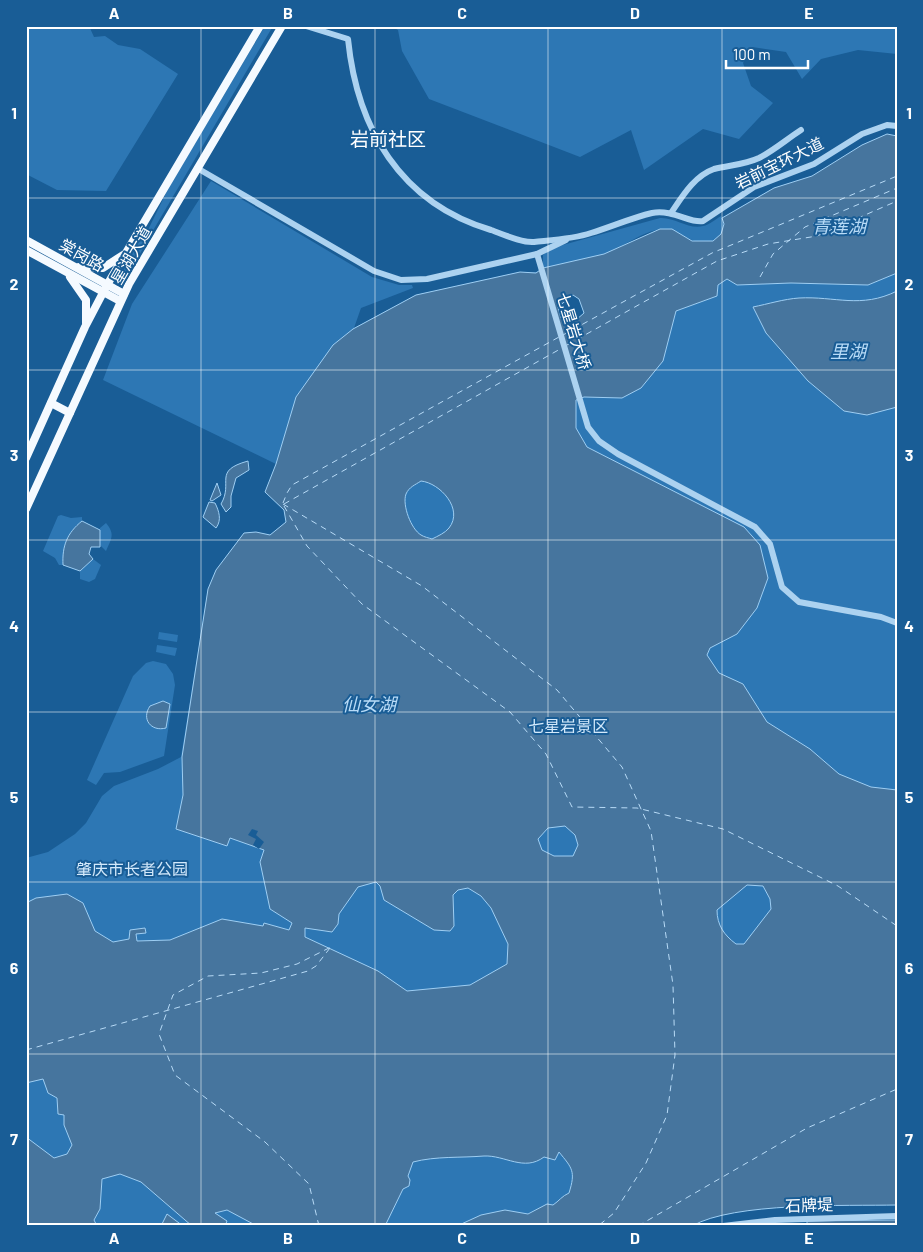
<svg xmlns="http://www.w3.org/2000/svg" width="923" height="1252" font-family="Barlow,'Noto Sans SC',sans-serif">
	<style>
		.green { fill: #2d77b4 }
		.water { fill: #46759e; stroke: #9ecef3; fill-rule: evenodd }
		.pier { fill: #195d96 }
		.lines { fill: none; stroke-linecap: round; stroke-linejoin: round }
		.ferry { stroke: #b8dbf7; stroke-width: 1; stroke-dasharray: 6 5; stroke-linecap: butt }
		.minor { stroke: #acd2f0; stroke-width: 6 }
		.major { stroke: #f5faff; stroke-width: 8 }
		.grid { fill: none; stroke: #fff; stroke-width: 1; stroke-opacity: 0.55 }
		.labels { text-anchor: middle; stroke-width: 4; stroke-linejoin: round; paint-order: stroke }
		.street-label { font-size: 16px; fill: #fff; stroke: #195d96 }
		.park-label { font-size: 16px; fill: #d3e9fb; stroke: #195d96 }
		.water-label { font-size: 18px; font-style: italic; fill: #b8dbf7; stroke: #195d96 }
		.quarter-label { font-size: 19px; fill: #fff; stroke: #195d96 }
		.neatline { fill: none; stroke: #fff; stroke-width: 2 }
		.grid-label { font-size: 16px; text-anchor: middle; font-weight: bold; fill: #fff }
	</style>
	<rect width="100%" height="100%" fill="#195d96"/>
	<g class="green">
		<path d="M 26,26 L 89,26 L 94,37 L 105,36 L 118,45 L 140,49 L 178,74 L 106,191 L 57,190 L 26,174 Z"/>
		<path d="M 265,26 L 273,26 L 151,234 L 147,232 L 169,187 Z"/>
		<path d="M 391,26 L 897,26 L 897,54 L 858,50 L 821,59 L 802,79 L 786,52 L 752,47 L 743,63 L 751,86 L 773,103 L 739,139 L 703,129 L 644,170 L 631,130 L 580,157 L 429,99 L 402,51 L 398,30 Z"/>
		<path d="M 211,181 L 372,277 L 399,285 L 412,285 L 413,288 L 361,308 L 354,328 L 416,295 L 520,272 L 536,272 L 543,268 L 543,255 L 552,248 L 660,218 C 675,217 689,230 703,226 C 709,225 716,219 721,216 C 726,225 723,237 712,241 C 692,248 680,228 662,229 C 642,231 622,248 603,255 C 584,261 563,264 543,268 L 584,397 L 672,325 L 676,311 L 717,296 L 718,285 L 727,279 L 737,285 L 791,283 L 868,285 L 897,273 L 897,1205 C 846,1206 734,1202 692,1226 L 26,1226 L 26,858 L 48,852 L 75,834 L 86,823 L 102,796 L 114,786 L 158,769 L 181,757 L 208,589 L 216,570 L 244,533 L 256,532 L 270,535 L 286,522 L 284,510 L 265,492 L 276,464 L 103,380 L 132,304 Z"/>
		<path d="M 141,238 L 147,241 L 126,279 L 120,276 Z"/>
		<path d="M 61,515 L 71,518 L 82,517 L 82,521 C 68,532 62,547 63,565 L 59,565 L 55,558 L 43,551 L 58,516 Z"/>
		<path d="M 106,523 C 115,534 112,538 106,551 L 100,545 L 100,528 Z"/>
		<path d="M 93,559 L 101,565 L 95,579 L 89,582 L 80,579 L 80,571 Z"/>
		<path d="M 159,632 L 178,635 L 177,642 L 158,639 Z"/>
		<path d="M 157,645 L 177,648 L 175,656 L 156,652 Z"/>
		<path d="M 153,661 L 166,664 L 173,674 L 175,685 L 164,756 L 120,772 L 104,773 L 96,785 L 87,780 L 133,676 L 146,663 Z"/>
	</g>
	<g class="water">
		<path d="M 887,134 L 897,136 L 897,273 L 868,285 L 791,283 L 737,285 L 727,279 L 718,285 L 717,296 L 676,311 L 663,361 L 641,388 L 622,398 L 584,397 L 576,400 L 576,428 L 587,447 L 744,527 L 760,545 L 768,578 L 757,608 L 737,634 L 710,648 L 707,655 L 719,673 L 743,684 L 767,722 L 810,749 L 839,774 L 871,787 L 897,790 L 897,1205 C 846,1206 734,1202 692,1226 L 457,1226 L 481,1215 L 505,1210 L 528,1214 L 547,1204 L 553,1205 C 559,1201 562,1196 569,1193 C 576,1171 572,1168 559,1152 L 555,1160 L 544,1157 C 524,1172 505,1155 484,1156 C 460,1158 436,1156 413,1162 L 408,1176 L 410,1180 L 409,1186 L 403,1189 L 385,1226 L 257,1226 L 227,1210 L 215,1213 L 227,1221 L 225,1226 L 192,1226 L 141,1182 L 120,1174 L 102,1179 L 100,1209 L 94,1220 L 97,1226 L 26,1226 L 26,1137 L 54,1158 L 67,1154 L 72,1145 L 64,1125 L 64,1115 L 58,1114 L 57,1098 L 48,1093 L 43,1079 L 26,1083 L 26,903 L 36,898 L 67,894 L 83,903 L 95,931 L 113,942 L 129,939 L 130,930 L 145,928 L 146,933 L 136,934 L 137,941 L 170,940 L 222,919 L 263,926 L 264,923 L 289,930 L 292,923 L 270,909 L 260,862 L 264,850 L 230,838 L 227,846 L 176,829 L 183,795 L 182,757 L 208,589 L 216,570 L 244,533 L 256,532 L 270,535 L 286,522 L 284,510 L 265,492 L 276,464 L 296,397 L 333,345 L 353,329 L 416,295 L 520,272 L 536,273 L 543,268 L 604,254 L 660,229 L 672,229 L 692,241 L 713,241 L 721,234 L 724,224 L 722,218 L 774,188 L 812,176 L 862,145 ZM 573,295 L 579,299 L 584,313 L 576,320 L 561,318 L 558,307 ZM 421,481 C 440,483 464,509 449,528 C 445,533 438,536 432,539 C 429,538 424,537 421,535 C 411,529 402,505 406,494 C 409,487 415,485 421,481 ZM 565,826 L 575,835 L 578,845 L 573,856 L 554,856 L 542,850 L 538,839 L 548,828 ZM 376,882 L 380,886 L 384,900 L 434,930 L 450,931 L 454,926 L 453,895 L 458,890 L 468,888 L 481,896 L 491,908 L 508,944 L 507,964 L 470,985 L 407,991 L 378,971 L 305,937 L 305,928 L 332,932 L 338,924 L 339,914 L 358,887 ZM 747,885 L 763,886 L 770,899 L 771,909 L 744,944 L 736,944 C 724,935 717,925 717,910 Z"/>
		<path d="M 897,291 L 897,407 L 867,415 L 844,411 L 808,381 L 766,333 L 753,307 C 768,304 784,299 799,298 C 835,296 861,309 897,291 Z"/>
		<path d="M 248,461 L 249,470 L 236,478 L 231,496 L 231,507 L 226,512 L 221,504 C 234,482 212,471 248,461 Z"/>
		<path d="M 217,483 L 221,495 L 212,501 L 210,500 Z"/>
		<path d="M 209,502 L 215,503 C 219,511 222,520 216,528 L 203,517 Z"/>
		<path d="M 82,521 L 100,530 L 100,547 L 91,547 L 89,554 L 93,559 L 80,571 L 63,565 C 62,546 67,533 82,521 Z"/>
		<path d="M 163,701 L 170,704 L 166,728 C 151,732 141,719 150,706 Z"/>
		<path d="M 167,1214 L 183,1226 L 161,1226 Z"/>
		<path d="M 897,1220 L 897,1226 L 807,1226 L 807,1221 Z"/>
	</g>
	<path class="pier" d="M 252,829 L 258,831 L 256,835 L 264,842 L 259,849 L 253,845 L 256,839 L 248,835 Z"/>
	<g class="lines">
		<g class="ferry">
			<path d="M 760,277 L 773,254 L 805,227 L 897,188"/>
			<path d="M 563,335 L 712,253 L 897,176"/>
			<path d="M 567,345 L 717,261 L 768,244 L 817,236 L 897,201"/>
			<path d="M 283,503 L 287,493 L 292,485 L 559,337"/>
			<path d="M 283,504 L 422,586 L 557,690 L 622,767 L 651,831 L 673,985 L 675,1055 L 667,1115 L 646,1163 L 614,1213 L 598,1226"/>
			<path d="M 284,504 L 562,348"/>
			<path d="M 284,506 L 307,546 L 362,604 L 510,712 L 546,754 L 572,807 L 637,808 L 723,829 L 838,886 L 897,926"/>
			<path d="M 26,1050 L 308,971 L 316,966 L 330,948"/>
			<path d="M 319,1226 L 309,1184 L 265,1142 L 175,1075 L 159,1034 L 173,995 L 208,976 L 261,973 L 297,964 L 331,947"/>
			<path d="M 638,1226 L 807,1128 L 897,1089"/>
		</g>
		<g class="minor">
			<path d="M 306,26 L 348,39 C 357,128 400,203 491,230 C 503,234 521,243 534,242 C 553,240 573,239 591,233 C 611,227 631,218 652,213 C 673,209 691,224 703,221 L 754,187 L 814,164 L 862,134 L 887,125 L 897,126"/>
			<path d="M 197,168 L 374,271 L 401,280 L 427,279 L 537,254 L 566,240"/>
			<path d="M 671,213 C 682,197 694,176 714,169 C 729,165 744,165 759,158 C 773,151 787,139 801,130"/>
			<path d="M 537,254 L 588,427 L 599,441 L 618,454 L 755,527 L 770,544 L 782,587 L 799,602 L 881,617 L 897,623"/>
			<path d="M 723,1226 L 775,1220 L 897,1216"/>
		</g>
		<g class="major">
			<path d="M 26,240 L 124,294"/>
			<path d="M 26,250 L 120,301"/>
			<path d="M 79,267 L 103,268 L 123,255"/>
			<path d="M 70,277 L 86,300 L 86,323"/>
			<path d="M 51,403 L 70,413"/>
			<path d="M 26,458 L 85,327 L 107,285 L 260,26"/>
			<path d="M 26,509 L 129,284 L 282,26"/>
		</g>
	</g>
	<path class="grid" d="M 201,26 L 201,1226M 375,26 L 375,1226M 548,26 L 548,1226M 722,26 L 722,1226M 26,198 L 897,198M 26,370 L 897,370M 26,540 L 897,540M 26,712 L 897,712M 26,882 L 897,882M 26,1054 L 897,1054"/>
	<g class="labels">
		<g class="street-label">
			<text transform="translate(779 163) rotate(-26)" y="6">岩前宝环大道</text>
			<text transform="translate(82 255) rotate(29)" y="6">棠岗路</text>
			<text transform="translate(131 255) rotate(-60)" y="6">星湖大道</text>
			<text transform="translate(574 331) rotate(73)" y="6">七星岩大桥</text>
			<text transform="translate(809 1205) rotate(-2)" y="6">石牌堤</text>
		</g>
		<g class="park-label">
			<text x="568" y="732">七星岩景区</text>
			<text x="132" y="875">肇庆市长者公园</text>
		</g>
		<g class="water-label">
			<text x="839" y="233">青莲湖</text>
			<text x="848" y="358">里湖</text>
			<text x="369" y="711">仙女湖</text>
		</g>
		<g class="quarter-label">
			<text x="388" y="146">岩前社区</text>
		</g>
	</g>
	<rect width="923" height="1252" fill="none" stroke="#195d96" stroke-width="55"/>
	<path d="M726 60v8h82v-8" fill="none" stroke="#ffffff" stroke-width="2.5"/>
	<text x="733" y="60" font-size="15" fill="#ffffff" stroke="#195d96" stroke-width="4" paint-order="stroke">100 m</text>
	<rect x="28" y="28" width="868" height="1196" class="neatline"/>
	<g class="grid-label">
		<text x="114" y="19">A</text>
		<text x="288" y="19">B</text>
		<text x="462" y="19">C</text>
		<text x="635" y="19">D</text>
		<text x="809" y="19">E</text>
		<text x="14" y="119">1</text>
		<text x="909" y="119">1</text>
		<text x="14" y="290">2</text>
		<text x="909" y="290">2</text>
		<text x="14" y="461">3</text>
		<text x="909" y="461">3</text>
		<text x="14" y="632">4</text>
		<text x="909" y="632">4</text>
		<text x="14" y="803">5</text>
		<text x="909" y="803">5</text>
		<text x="14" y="974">6</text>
		<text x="909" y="974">6</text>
		<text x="14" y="1145">7</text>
		<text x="909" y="1145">7</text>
		<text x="114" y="1244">A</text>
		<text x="288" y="1244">B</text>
		<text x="462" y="1244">C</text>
		<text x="635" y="1244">D</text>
		<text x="809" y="1244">E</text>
	</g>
</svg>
